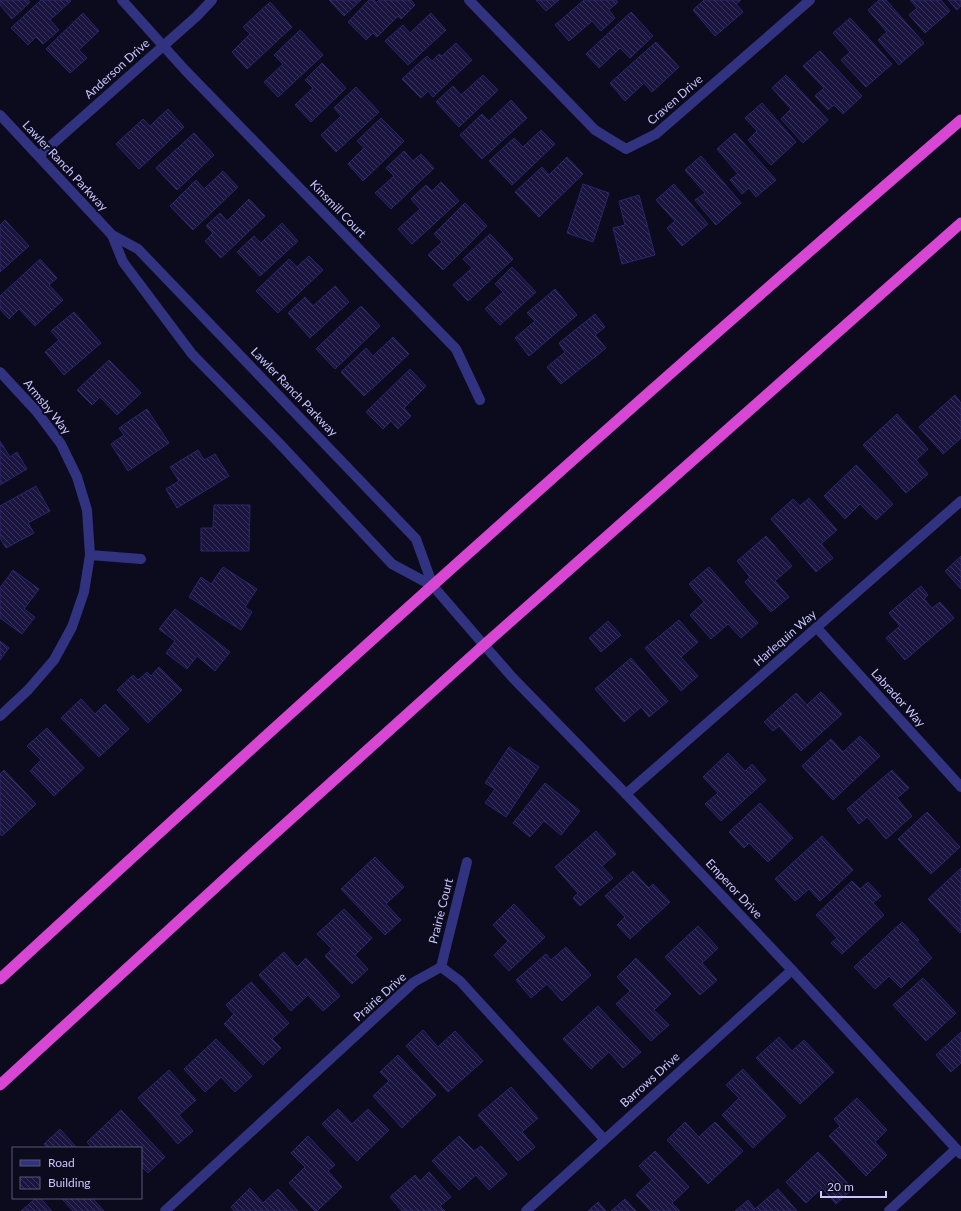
<svg xmlns="http://www.w3.org/2000/svg" width="961" height="1211" font-family="Lato,sans-serif">
	<style>
		.building { fill: url(#building-back-hatch); stroke: #2e246d }
		.lines { fill: none; stroke-linecap: round; stroke-linejoin: round }
		.minor { stroke: #313380; stroke-width: 10 }
		.tertiary { stroke: #313380; stroke-width: 10 }
		.trunk { stroke: #d847d4; stroke-width: 11 }
		.labels { text-anchor: middle; stroke-width: 4; stroke-linejoin: round; paint-order: stroke }
		.street-label { font-size: 12px; fill: #c9c6ff; stroke: #0c0a1d }
	</style>
	<defs>
		<pattern id="building-back-hatch" width="6" height="6" patternUnits="userSpaceOnUse"><rect width="6" height="6" fill="#1a143f"/><path d="M-1 5l2 2M0 0l6 6M5-1l2 2" fill="none" stroke="#3a355c"/></pattern>
	</defs>
	<rect width="100%" height="100%" fill="#0c0a1d"/>
	<g class="building">
		<path d="M 0,0 L 28,0 L 30,2 L 12,19 L 0,5 Z"/>
		<path d="M 41,0 L 70,0 L 71,1 L 50,20 L 59,30 L 43,44 L 36,37 L 28,45 L 11,28 Z"/>
		<path d="M 329,0 L 361,0 L 344,16 Z"/>
		<path d="M 369,0 L 374,0 L 376,3 L 379,0 L 411,0 L 415,5 L 401,19 L 398,16 L 377,37 L 373,33 L 366,40 L 348,22 Z"/>
		<path d="M 536,0 L 559,0 L 546,11 Z"/>
		<path d="M 584,0 L 616,0 L 618,2 L 609,10 L 615,18 L 601,31 L 592,21 L 569,41 L 555,25 Z"/>
		<path d="M 704,0 L 741,0 L 736,4 L 743,12 L 715,36 L 693,10 Z"/>
		<path d="M 879,0 L 886,0 L 924,43 L 899,65 L 878,40 L 887,32 L 868,10 Z"/>
		<path d="M 910,0 L 941,0 L 950,11 L 925,33 L 909,15 L 917,8 Z"/>
		<path d="M 948,0 L 961,0 L 961,6 L 957,10 Z"/>
		<path d="M 270,2 L 292,27 L 247,69 L 232,52 L 250,34 L 243,27 Z"/>
		<path d="M 631,12 L 653,36 L 630,58 L 620,48 L 599,68 L 586,54 Z"/>
		<path d="M 83,13 L 99,31 L 79,50 L 87,58 L 70,73 L 46,49 Z"/>
		<path d="M 431,13 L 446,30 L 408,65 L 385,41 L 403,25 L 410,33 Z"/>
		<path d="M 850,18 L 892,64 L 866,87 L 841,60 L 850,52 L 833,33 Z"/>
		<path d="M 300,30 L 323,55 L 278,97 L 264,82 L 283,64 L 274,55 Z"/>
		<path d="M 656,42 L 679,67 L 652,92 L 644,83 L 625,101 L 610,83 Z"/>
		<path d="M 456,43 L 472,60 L 433,97 L 428,91 L 421,98 L 402,79 L 427,56 L 432,61 L 439,54 L 442,56 Z"/>
		<path d="M 820,51 L 862,96 L 843,114 L 834,105 L 828,110 L 815,96 L 824,88 L 803,66 Z"/>
		<path d="M 322,63 L 346,88 L 311,122 L 295,105 L 313,88 L 305,80 Z"/>
		<path d="M 483,75 L 498,90 L 459,127 L 436,102 L 453,86 L 461,95 Z"/>
		<path d="M 786,75 L 828,120 L 803,143 L 781,119 L 791,109 L 772,88 Z"/>
		<path d="M 356,87 L 379,112 L 336,152 L 321,135 L 341,116 L 334,108 Z"/>
		<path d="M 511,100 L 527,118 L 482,159 L 460,135 L 482,114 L 489,121 Z"/>
		<path d="M 762,103 L 796,142 L 771,165 L 748,140 L 757,131 L 745,118 Z"/>
		<path d="M 168,109 L 184,127 L 139,169 L 116,144 L 143,119 L 150,126 Z"/>
		<path d="M 381,118 L 404,141 L 363,181 L 348,164 L 364,148 L 357,141 Z"/>
		<path d="M 541,130 L 555,144 L 512,185 L 489,161 L 514,138 L 523,147 Z"/>
		<path d="M 194,133 L 214,155 L 177,190 L 156,168 Z"/>
		<path d="M 735,133 L 776,180 L 756,197 L 749,188 L 742,194 L 730,180 L 738,174 L 717,149 Z"/>
		<path d="M 404,151 L 413,161 L 421,154 L 434,168 L 391,209 L 375,193 L 394,176 L 386,168 Z"/>
		<path d="M 701,156 L 741,203 L 716,225 L 695,200 L 705,193 L 685,170 Z"/>
		<path d="M 567,157 L 583,174 L 539,217 L 515,192 L 542,167 L 549,175 Z"/>
		<path d="M 223,171 L 238,187 L 193,230 L 170,206 L 196,180 L 204,189 Z"/>
		<path d="M 441,182 L 459,201 L 412,244 L 398,229 L 420,209 L 411,199 L 426,185 L 432,191 Z"/>
		<path d="M 583,184 L 609,193 L 593,242 L 567,233 Z"/>
		<path d="M 674,184 L 708,224 L 682,246 L 667,228 L 675,221 L 656,200 Z"/>
		<path d="M 639,195 L 655,255 L 622,264 L 613,228 L 625,225 L 619,201 Z"/>
		<path d="M 249,199 L 265,216 L 221,258 L 205,241 L 213,233 L 206,226 L 220,213 L 227,221 Z"/>
		<path d="M 465,203 L 487,226 L 443,270 L 428,255 L 442,242 L 434,234 Z"/>
		<path d="M 5,220 L 29,246 L 0,272 L 0,225 Z"/>
		<path d="M 282,223 L 298,241 L 260,276 L 237,252 L 254,236 L 261,243 Z"/>
		<path d="M 490,234 L 513,259 L 468,301 L 453,285 L 472,268 L 463,259 Z"/>
		<path d="M 309,256 L 323,270 L 278,313 L 256,291 L 289,259 L 297,267 Z"/>
		<path d="M 40,259 L 57,278 L 49,285 L 63,300 L 35,326 L 19,309 L 9,319 L 0,309 L 0,296 Z"/>
		<path d="M 512,267 L 536,292 L 500,325 L 485,309 L 503,292 L 495,284 Z"/>
		<path d="M 335,286 L 349,302 L 310,338 L 288,313 L 305,297 L 313,306 Z"/>
		<path d="M 555,289 L 577,315 L 529,356 L 515,338 L 535,321 L 527,313 Z"/>
		<path d="M 361,306 L 380,326 L 335,369 L 316,349 Z"/>
		<path d="M 74,312 L 101,343 L 64,375 L 45,352 L 59,340 L 51,331 Z"/>
		<path d="M 595,314 L 605,327 L 595,335 L 606,348 L 561,384 L 547,367 L 565,352 L 559,343 Z"/>
		<path d="M 393,337 L 409,354 L 364,396 L 341,372 L 366,348 L 373,356 Z"/>
		<path d="M 109,360 L 141,393 L 117,415 L 100,397 L 92,405 L 77,390 Z"/>
		<path d="M 410,369 L 426,386 L 404,408 L 411,416 L 398,429 L 391,421 L 383,429 L 366,412 Z"/>
		<path d="M 955,395 L 961,403 L 961,438 L 943,454 L 919,427 Z"/>
		<path d="M 147,409 L 169,443 L 128,471 L 111,444 L 124,435 L 119,428 Z"/>
		<path d="M 897,414 L 928,449 L 916,460 L 928,474 L 906,493 L 863,445 Z"/>
		<path d="M 0,441 L 10,457 L 17,452 L 27,469 L 0,485 Z"/>
		<path d="M 198,450 L 204,460 L 215,454 L 229,476 L 177,508 L 166,489 L 179,481 L 170,467 Z"/>
		<path d="M 856,465 L 893,504 L 876,520 L 860,504 L 845,519 L 824,496 Z"/>
		<path d="M 36,486 L 50,511 L 28,523 L 34,533 L 6,548 L 0,538 L 0,506 Z"/>
		<path d="M 809,498 L 837,530 L 821,544 L 833,558 L 816,572 L 771,519 L 793,499 L 800,506 Z"/>
		<path d="M 214,505 L 250,505 L 249,551 L 201,551 L 201,528 L 213,528 Z"/>
		<path d="M 766,536 L 792,566 L 775,581 L 789,597 L 771,612 L 745,582 L 750,577 L 737,561 Z"/>
		<path d="M 961,556 L 961,589 L 945,571 Z"/>
		<path d="M 223,567 L 257,589 L 245,607 L 252,612 L 241,630 L 189,597 L 201,577 L 211,584 Z"/>
		<path d="M 709,567 L 758,623 L 741,638 L 728,624 L 711,639 L 690,615 L 704,602 L 689,584 Z"/>
		<path d="M 13,570 L 39,589 L 24,609 L 35,617 L 22,634 L 0,618 L 0,588 Z"/>
		<path d="M 921,586 L 928,595 L 924,599 L 932,608 L 940,602 L 954,618 L 905,660 L 886,638 L 900,626 L 889,613 Z"/>
		<path d="M 175,609 L 230,652 L 215,671 L 197,656 L 187,669 L 166,653 L 175,641 L 159,629 Z"/>
		<path d="M 679,620 L 698,642 L 681,657 L 698,676 L 681,691 L 645,648 Z"/>
		<path d="M 608,621 L 621,635 L 601,652 L 589,638 Z"/>
		<path d="M 0,641 L 9,648 L 0,660 Z"/>
		<path d="M 631,658 L 668,701 L 649,717 L 641,707 L 624,722 L 595,689 Z"/>
		<path d="M 159,667 L 182,690 L 148,723 L 117,690 L 133,675 L 138,680 L 147,672 L 151,676 Z"/>
		<path d="M 821,692 L 842,714 L 801,751 L 779,726 L 773,731 L 764,722 L 796,693 L 807,705 Z"/>
		<path d="M 81,699 L 95,714 L 105,704 L 129,729 L 99,757 L 61,718 Z"/>
		<path d="M 47,728 L 84,768 L 54,796 L 30,771 L 41,760 L 27,746 Z"/>
		<path d="M 860,736 L 880,756 L 833,800 L 802,766 L 831,739 L 843,752 Z"/>
		<path d="M 509,747 L 539,767 L 506,817 L 485,803 L 495,789 L 485,783 Z"/>
		<path d="M 728,753 L 745,771 L 752,764 L 766,780 L 721,821 L 705,804 L 718,793 L 703,777 Z"/>
		<path d="M 4,770 L 36,804 L 2,836 L 0,834 L 0,774 Z"/>
		<path d="M 892,770 L 909,788 L 897,798 L 912,816 L 886,839 L 867,817 L 859,824 L 847,809 Z"/>
		<path d="M 545,783 L 580,811 L 561,835 L 544,821 L 530,837 L 513,823 Z"/>
		<path d="M 760,803 L 793,838 L 768,862 L 749,843 L 744,848 L 729,832 Z"/>
		<path d="M 927,812 L 960,847 L 931,874 L 898,839 Z"/>
		<path d="M 596,831 L 616,854 L 602,866 L 613,878 L 580,906 L 573,898 L 578,893 L 555,867 Z"/>
		<path d="M 822,836 L 853,870 L 820,901 L 809,889 L 795,901 L 775,879 Z"/>
		<path d="M 375,857 L 404,887 L 386,904 L 401,920 L 385,935 L 341,889 Z"/>
		<path d="M 961,868 L 961,932 L 960,933 L 928,899 Z"/>
		<path d="M 633,871 L 649,888 L 653,884 L 670,902 L 630,939 L 617,925 L 625,917 L 605,896 Z"/>
		<path d="M 852,881 L 860,889 L 868,882 L 881,896 L 873,903 L 884,915 L 842,954 L 831,943 L 837,938 L 816,915 Z"/>
		<path d="M 514,904 L 545,937 L 509,971 L 494,955 L 508,941 L 493,925 Z"/>
		<path d="M 344,909 L 372,938 L 355,955 L 368,969 L 352,984 L 325,956 L 332,949 L 317,934 Z"/>
		<path d="M 902,922 L 919,940 L 917,941 L 932,958 L 901,988 L 889,976 L 875,989 L 854,967 Z"/>
		<path d="M 698,926 L 718,948 L 702,963 L 717,980 L 700,995 L 665,957 Z"/>
		<path d="M 566,947 L 591,975 L 562,1001 L 547,984 L 531,998 L 516,980 L 546,954 L 551,960 Z"/>
		<path d="M 284,952 L 297,967 L 306,958 L 340,996 L 323,1011 L 308,995 L 291,1011 L 259,975 Z"/>
		<path d="M 636,958 L 671,994 L 654,1010 L 669,1025 L 651,1041 L 616,1004 L 630,991 L 617,977 Z"/>
		<path d="M 923,978 L 956,1013 L 926,1041 L 893,1005 Z"/>
		<path d="M 251,982 L 289,1023 L 272,1039 L 281,1048 L 263,1065 L 224,1024 L 234,1014 L 226,1005 Z"/>
		<path d="M 598,1006 L 641,1052 L 623,1068 L 609,1052 L 591,1069 L 563,1039 Z"/>
		<path d="M 423,1030 L 438,1047 L 455,1031 L 483,1061 L 448,1092 L 406,1046 Z"/>
		<path d="M 961,1032 L 961,1063 L 951,1072 L 936,1055 Z"/>
		<path d="M 779,1037 L 792,1051 L 804,1040 L 834,1072 L 800,1104 L 756,1058 Z"/>
		<path d="M 216,1039 L 252,1076 L 235,1092 L 221,1077 L 205,1092 L 184,1069 Z"/>
		<path d="M 398,1055 L 436,1095 L 402,1128 L 373,1096 L 389,1081 L 380,1072 Z"/>
		<path d="M 743,1069 L 786,1116 L 753,1148 L 722,1115 L 739,1098 L 726,1085 Z"/>
		<path d="M 169,1070 L 196,1100 L 179,1115 L 193,1131 L 178,1144 L 138,1098 Z"/>
		<path d="M 511,1087 L 538,1118 L 522,1132 L 535,1147 L 518,1161 L 478,1115 Z"/>
		<path d="M 857,1098 L 887,1130 L 875,1142 L 887,1155 L 866,1176 L 829,1136 L 840,1126 L 834,1119 Z"/>
		<path d="M 338,1109 L 352,1124 L 368,1109 L 389,1130 L 357,1161 L 322,1124 Z"/>
		<path d="M 121,1110 L 165,1157 L 148,1173 L 141,1166 L 141,1148 L 92,1148 L 87,1142 Z"/>
		<path d="M 685,1122 L 699,1137 L 715,1122 L 743,1151 L 708,1184 L 667,1140 Z"/>
		<path d="M 60,1129 L 77,1148 L 47,1148 L 44,1144 Z"/>
		<path d="M 308,1136 L 335,1165 L 328,1171 L 342,1187 L 317,1211 L 315,1211 L 289,1183 L 305,1167 L 291,1153 Z"/>
		<path d="M 459,1136 L 474,1151 L 481,1146 L 507,1174 L 489,1190 L 476,1175 L 459,1190 L 432,1161 Z"/>
		<path d="M 655,1151 L 689,1187 L 672,1203 L 680,1211 L 651,1211 L 636,1195 L 652,1180 L 639,1166 Z"/>
		<path d="M 818,1152 L 853,1189 L 836,1204 L 822,1188 L 806,1203 L 786,1182 Z"/>
		<path d="M 429,1172 L 451,1197 L 440,1206 L 445,1211 L 402,1211 L 390,1197 L 415,1175 L 420,1181 Z"/>
		<path d="M 250,1188 L 263,1203 L 278,1189 L 298,1211 L 234,1211 L 231,1207 Z"/>
		<path d="M 778,1189 L 797,1211 L 735,1211 L 748,1200 L 755,1209 Z"/>
		<path d="M 36,1198 L 40,1198 L 52,1211 L 21,1211 Z"/>
		<path d="M 61,1198 L 92,1198 L 104,1211 L 73,1211 Z"/>
		<path d="M 625,1199 L 636,1211 L 611,1211 Z"/>
		<path d="M 598,1202 L 606,1211 L 588,1211 Z"/>
	</g>
	<g class="lines">
		<g class="minor">
			<path d="M 122,0 L 185,70 L 456,349 L 480,400"/>
			<path d="M 469,0 L 595,130 L 626,149 L 656,134 L 810,0"/>
			<path d="M 39,156 L 197,16 L 212,0"/>
			<path d="M 0,372 L 37,412 L 61,444 L 77,477 L 87,510 L 90,555 L 84,592 L 72,627 L 54,660 L 28,690 L 0,716"/>
			<path d="M 90,555 L 141,559"/>
			<path d="M 817,628 L 961,787"/>
			<path d="M 626,794 L 961,501"/>
			<path d="M 441,967 L 467,862"/>
			<path d="M 165,1211 L 414,982 L 441,967 L 460,981 L 604,1139"/>
			<path d="M 526,1211 L 792,970"/>
			<path d="M 889,1211 L 956,1149"/>
		</g>
		<g class="tertiary">
			<path d="M 0,115 L 112,235 L 138,249 L 416,539 L 433,586 L 484,645 L 512,677 L 626,794 L 792,970 L 961,1154"/>
			<path d="M 112,235 L 123,262 L 192,354 L 279,443 L 392,564 L 433,586"/>
		</g>
		<g class="trunk">
			<path d="M 0,979 C 316,688 636,400 961,120"/>
			<path d="M 0,1085 L 242,863 L 484,645 L 961,223"/>
		</g>
	</g>
	<g class="labels">
		<g class="street-label">
			<text transform="translate(117 69) rotate(-42)" y="4">Anderson Drive</text>
			<text transform="translate(675 100) rotate(-41)" y="4">Craven Drive</text>
			<text transform="translate(65 166) rotate(47)" y="4">Lawler Ranch Parkway</text>
			<text transform="translate(338 209) rotate(46)" y="4">Kinsmill Court</text>
			<text transform="translate(294 392) rotate(46)" y="4">Lawler Ranch Parkway</text>
			<text transform="translate(47 407) rotate(51)" y="4">Armsby Way</text>
			<text transform="translate(785 638) rotate(-41)" y="4">Harlequin Way</text>
			<text transform="translate(898 698) rotate(48)" y="4">Labrador Way</text>
			<text transform="translate(734 889) rotate(47)" y="4">Emperor Drive</text>
			<text transform="translate(441 911) rotate(-76)" y="4">Prairie Court</text>
			<text transform="translate(380 997) rotate(-42)" y="4">Prairie Drive</text>
			<text transform="translate(650 1080) rotate(-42)" y="4">Barrows Drive</text>
		</g>
	</g>
	<rect x="12" y="1147" width="130" height="52" fill="#0c0a1d" stroke="#585577"/>
	<rect x="20" y="1160" width="20" height="6" fill="#313380" stroke="#585577"/>
	<text x="48" y="1167" font-size="12" fill="#c9c6ff">Road</text>
	<rect x="20" y="1177" width="20" height="12" fill="url(#building-back-hatch)" stroke="#585577"/>
	<text x="48" y="1187" font-size="12" fill="#c9c6ff">Building</text>
	<path d="M821 1191v6h65v-6" fill="none" stroke="#c9c6ff" stroke-width="2"/>
	<text x="827" y="1191" font-size="12" fill="#c9c6ff" stroke="#0c0a1d" stroke-width="3" paint-order="stroke">20 m</text>
</svg>
